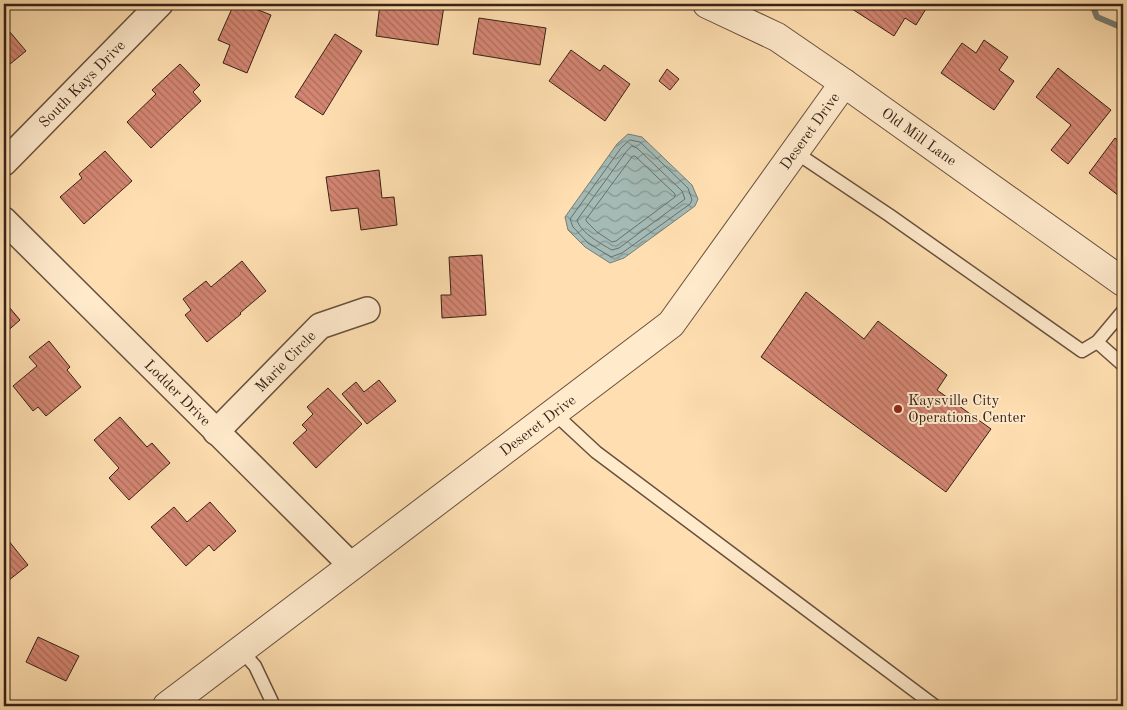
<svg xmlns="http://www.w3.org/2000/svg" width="1127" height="710" font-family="'Old Standard TT',serif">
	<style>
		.water { fill: url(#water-waves); stroke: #787d75 }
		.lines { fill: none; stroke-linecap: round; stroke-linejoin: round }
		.shore { stroke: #6d6e66; stroke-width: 1 }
		.stream { stroke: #787d75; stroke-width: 6 }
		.building { fill: url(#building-back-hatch); stroke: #372216 }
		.service-casing { stroke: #69513d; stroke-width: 15 }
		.minor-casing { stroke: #69513d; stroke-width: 28 }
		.tertiary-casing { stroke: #69513d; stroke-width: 30 }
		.service { stroke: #ffeacc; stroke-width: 12 }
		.minor { stroke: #ffeacc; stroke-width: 25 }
		.tertiary { stroke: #ffeacc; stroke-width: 28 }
		.poi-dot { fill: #8f2418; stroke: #ffeacc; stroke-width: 2 }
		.labels { text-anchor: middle; stroke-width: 4; stroke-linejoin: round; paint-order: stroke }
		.street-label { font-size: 15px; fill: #372216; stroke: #ffeacc }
		.poi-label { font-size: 15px; fill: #372216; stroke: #ffeacc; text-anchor: start }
	</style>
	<defs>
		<pattern id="water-waves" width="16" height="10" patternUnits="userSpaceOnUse" patternTransform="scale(1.25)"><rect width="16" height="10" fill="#a3bab5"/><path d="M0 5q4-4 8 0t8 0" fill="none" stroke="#869792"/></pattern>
		<pattern id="building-back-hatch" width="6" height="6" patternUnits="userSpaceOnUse" patternTransform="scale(1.25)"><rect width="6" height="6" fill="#d48673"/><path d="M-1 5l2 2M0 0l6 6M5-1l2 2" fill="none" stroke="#ad6d5d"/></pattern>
	</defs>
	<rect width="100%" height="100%" fill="#ffdfb1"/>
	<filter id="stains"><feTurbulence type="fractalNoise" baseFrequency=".004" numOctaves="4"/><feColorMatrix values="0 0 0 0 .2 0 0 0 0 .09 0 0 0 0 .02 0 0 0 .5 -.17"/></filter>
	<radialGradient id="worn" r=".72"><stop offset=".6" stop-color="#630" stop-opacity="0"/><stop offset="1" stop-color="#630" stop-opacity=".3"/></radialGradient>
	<path class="water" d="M 628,134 L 642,137 L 692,185 L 698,199 L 695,206 L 624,258 L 610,263 L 585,247 L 568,230 L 565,217 L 617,144 Z"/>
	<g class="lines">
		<g class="shore">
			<path d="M 630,140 L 640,142 L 688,188 L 692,200 L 690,204 L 622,253 L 611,257 L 588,243 L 573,227 L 570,219 L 621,148 Z"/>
			<path d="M 632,146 L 637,148 L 682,191 L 685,199 L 619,248 L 612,250 C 601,244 580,232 577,220 L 626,152 Z"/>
			<path d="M 633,156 L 635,156 L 675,194 L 675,197 L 616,241 L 612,242 L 597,232 L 587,222 L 586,220 Z"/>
		</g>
		<path class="stream" d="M 1092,4 L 1097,17 L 1123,28"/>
	</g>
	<g class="building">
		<path d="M 234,4 L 243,4 L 271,15 L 247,73 L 223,63 L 230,45 L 218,40 Z"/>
		<path d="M 380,4 L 398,4 L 419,7 L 420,4 L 444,6 L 438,45 L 376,36 Z"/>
		<path d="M 852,4 L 929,4 L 916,25 L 905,18 L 894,36 L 849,7 Z"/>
		<path d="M 479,18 L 546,28 L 540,65 L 473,54 Z"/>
		<path d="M 4,25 L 26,51 L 4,69 Z"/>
		<path d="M 335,34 L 362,51 L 323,115 L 295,97 Z"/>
		<path d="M 984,40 L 1008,57 L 999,70 L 1014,81 L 994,110 L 941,73 L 962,43 L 976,53 Z"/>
		<path d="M 571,50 L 600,71 L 604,65 L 630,84 L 605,121 L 549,81 Z"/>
		<path d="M 180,64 L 200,85 L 193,92 L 201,101 L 151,148 L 127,122 L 156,94 L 152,90 Z"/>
		<path d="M 1058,68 L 1111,110 L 1068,164 L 1051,150 L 1071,125 L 1036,97 Z"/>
		<path d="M 667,69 L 679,79 L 670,90 L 659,81 Z"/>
		<path d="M 1115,138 L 1123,144 L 1123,199 L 1089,173 Z"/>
		<path d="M 105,151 L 132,181 L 84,224 L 60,197 L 82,178 L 79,174 Z"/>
		<path d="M 379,170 L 382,198 L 394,197 L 397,225 L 361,230 L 358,208 L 331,211 L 326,177 Z"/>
		<path d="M 482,255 L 486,315 L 442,318 L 441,295 L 451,295 L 449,257 Z"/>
		<path d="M 242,261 L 266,291 L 240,313 L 241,314 L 207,342 L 185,315 L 191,310 L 183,299 L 206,281 L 211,287 Z"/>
		<path d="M 806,292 L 864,339 L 878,321 L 947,375 L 937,390 L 991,429 L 946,492 L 761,357 Z"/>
		<path d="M 4,301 L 20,320 L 4,334 Z"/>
		<path d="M 49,341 L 70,367 L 67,370 L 81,387 L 46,416 L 38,407 L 33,411 L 13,386 L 37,366 L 29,357 Z"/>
		<path d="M 379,380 L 396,401 L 367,424 L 342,394 L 356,382 L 364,392 Z"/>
		<path d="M 328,388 L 362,424 L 316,468 L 293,443 L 307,430 L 302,425 L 313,414 L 307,407 Z"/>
		<path d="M 120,417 L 147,447 L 152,443 L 170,463 L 129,500 L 109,478 L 119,468 L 94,440 Z"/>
		<path d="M 210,502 L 236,531 L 214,551 L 209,545 L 186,566 L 151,527 L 174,507 L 187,522 Z"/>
		<path d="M 4,535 L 28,565 L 4,584 Z"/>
		<path d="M 38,637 L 79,656 L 66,681 L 26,662 Z"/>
	</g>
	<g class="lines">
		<g class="service-casing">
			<g id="service">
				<path d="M 795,152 L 889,215 L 1082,351 L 1097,342 L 1123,311"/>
				<path d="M 1097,342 L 1123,365"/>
				<path d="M 554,413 L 596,452 L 935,706"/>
				<path d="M 241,650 L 255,666 L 274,706"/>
			</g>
		</g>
		<g class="minor-casing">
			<g id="minor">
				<path id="s1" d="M 4,163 L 160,4"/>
				<path id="s2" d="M 4,220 L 352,566"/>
				<path id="s3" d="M 216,432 L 320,326 L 367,310"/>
			</g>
		</g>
		<g class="tertiary-casing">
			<g id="tertiary">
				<path id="s4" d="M 707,4 L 777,37 L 844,83 L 1123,282"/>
				<path id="s5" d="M 167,706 L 671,324 L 844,83"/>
			</g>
		</g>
		<use href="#service" class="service"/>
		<use href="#minor" class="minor"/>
		<use href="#tertiary" class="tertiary"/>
	</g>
	<circle class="poi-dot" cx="898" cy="409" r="5"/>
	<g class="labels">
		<g class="street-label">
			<text dy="5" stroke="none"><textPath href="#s1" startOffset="111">South Kays Drive</textPath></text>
			<text dy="5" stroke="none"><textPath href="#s5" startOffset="870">Deseret Drive</textPath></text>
			<text dy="5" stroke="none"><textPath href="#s4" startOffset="251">Old Mill Lane</textPath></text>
			<text dy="5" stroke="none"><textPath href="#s3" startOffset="99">Marie Circle</textPath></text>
			<text dy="5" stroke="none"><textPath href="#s2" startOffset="245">Lodder Drive</textPath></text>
			<text dy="5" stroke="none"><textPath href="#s5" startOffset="465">Deseret Drive</textPath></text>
		</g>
		<g class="poi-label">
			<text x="908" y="405">Kaysville City<tspan x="908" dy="17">Operations Center</tspan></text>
		</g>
	</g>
	<rect width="1127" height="710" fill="none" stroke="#ffdfb1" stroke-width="20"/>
	<rect x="5" y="5" width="1117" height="700" fill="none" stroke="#372216" stroke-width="2.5"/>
	<rect x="10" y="10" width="1107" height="690" fill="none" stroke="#372216"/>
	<rect width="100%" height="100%" filter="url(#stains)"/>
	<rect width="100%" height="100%" fill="url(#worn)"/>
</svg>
